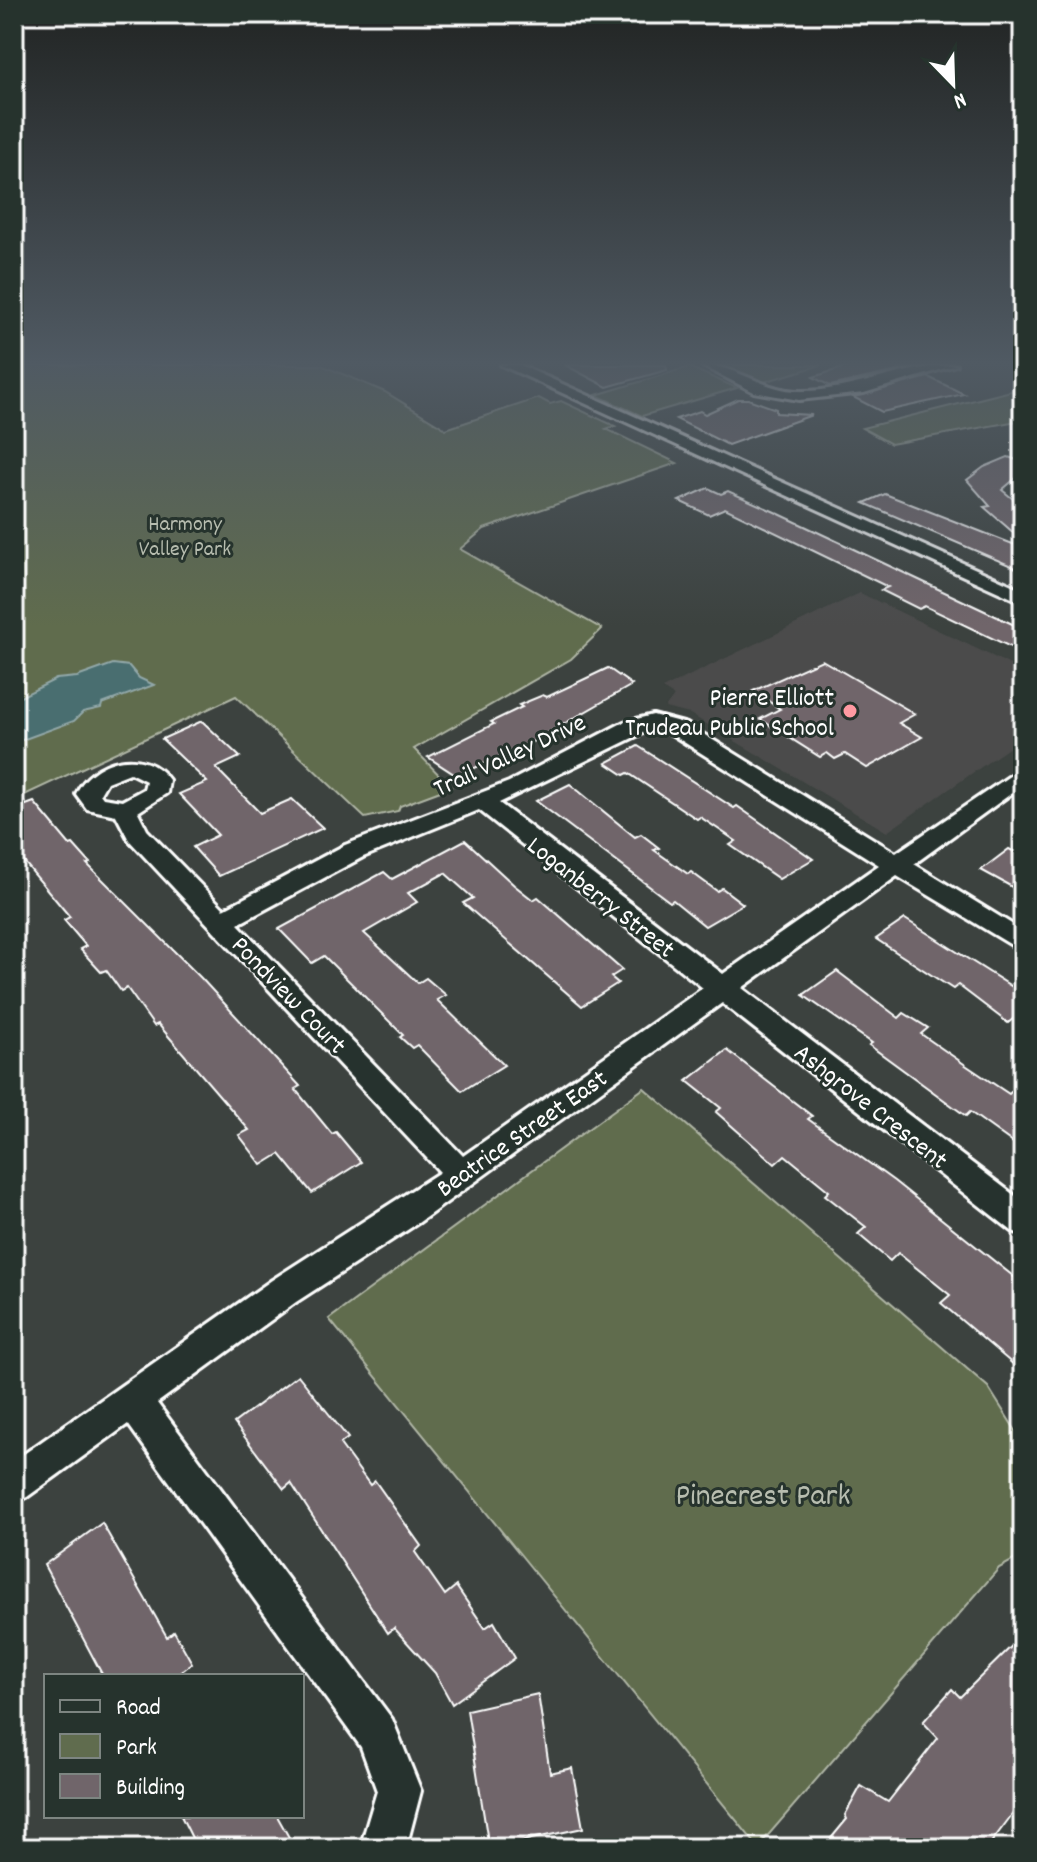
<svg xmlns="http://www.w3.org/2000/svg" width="1037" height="1862" font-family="Dekko,sans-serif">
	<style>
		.built { fill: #4c4c4c }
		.green { fill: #606c4e; stroke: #b0b6a6; stroke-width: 2 }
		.water { fill: #4a6e6f; stroke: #92a8a9; stroke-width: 2 }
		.building { fill: #70656a; stroke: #fff; stroke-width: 2 }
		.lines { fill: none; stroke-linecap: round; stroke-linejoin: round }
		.minor-casing { stroke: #fff; stroke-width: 6 }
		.minor { fill: #26332d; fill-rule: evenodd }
		.poi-dot { fill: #ff9aa2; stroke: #26332d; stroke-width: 3 }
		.labels { text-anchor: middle; stroke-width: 6; stroke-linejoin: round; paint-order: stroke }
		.far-park-label { font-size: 22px; fill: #b7bdaf; stroke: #26332d }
		.poi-label { font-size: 26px; fill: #fff; stroke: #26332d; text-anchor: end }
		.street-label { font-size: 26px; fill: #fff; stroke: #26332d }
		.near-park-label { font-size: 32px; fill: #b7bdaf; stroke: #26332d }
	</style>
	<rect width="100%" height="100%" fill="#3c423f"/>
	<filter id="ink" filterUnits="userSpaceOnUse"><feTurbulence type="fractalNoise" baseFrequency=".0125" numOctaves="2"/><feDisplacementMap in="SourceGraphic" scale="16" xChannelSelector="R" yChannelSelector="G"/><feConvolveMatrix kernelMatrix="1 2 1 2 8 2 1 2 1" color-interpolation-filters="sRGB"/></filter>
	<g filter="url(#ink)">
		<path class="built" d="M 860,593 L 1023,671 L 1023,738 L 887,832 L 690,714 L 665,708 L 674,696 L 662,689 Z"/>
		<g class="green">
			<path d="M 14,365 L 321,365 L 385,392 L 446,429 L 539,398 L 550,404 L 561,401 L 615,426 L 606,429 L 677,463 L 484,529 L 460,549 L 602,629 L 571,659 L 414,749 L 451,787 L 400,806 L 398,811 L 365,818 L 236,696 L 14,800 Z"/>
			<path d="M 715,365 L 821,365 L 757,384 Z"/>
			<path d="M 689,367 L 737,388 L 642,416 L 596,395 Z"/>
			<path d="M 1023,388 L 1023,420 L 891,444 L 862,428 Z"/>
			<path d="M 644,1088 L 988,1387 L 1023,1442 L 1023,1555 L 999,1568 L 758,1847 L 329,1319 Z"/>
		</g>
		<path class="water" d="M 113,664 L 129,666 L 139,678 L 154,685 L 102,704 L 101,708 L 83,712 L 74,721 L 14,743 L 14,700 L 56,679 L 77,677 Z"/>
		<g class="building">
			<path d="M 565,365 L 666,365 L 667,370 L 607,387 Z"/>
			<path d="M 852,365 L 905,365 L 910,368 L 830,386 L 813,377 Z"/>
			<path d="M 928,377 L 964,394 L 882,412 L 853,397 Z"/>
			<path d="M 738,399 L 748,399 L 776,409 L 776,413 L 812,415 L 728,445 L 676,419 L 700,411 L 705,414 Z"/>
			<path d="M 1008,457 L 1023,462 L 1023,472 L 1002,490 L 1023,507 L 1023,541 L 984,507 L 990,506 L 967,480 L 984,467 Z"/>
			<path d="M 708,488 L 721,494 L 728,491 L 775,512 L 1023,629 L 1023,653 L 925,606 L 919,609 L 881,590 L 888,587 L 725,508 L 709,515 L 679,501 Z"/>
			<path d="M 885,494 L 1023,548 L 1023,571 L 864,503 Z"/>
			<path d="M 822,660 L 915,714 L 899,723 L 922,737 L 867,768 L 845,754 L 835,759 L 827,753 L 820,757 L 760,719 L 780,709 L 753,691 Z"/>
			<path d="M 608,668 L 632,685 L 532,742 L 457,776 L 428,757 L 494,724 L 491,722 L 522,707 L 519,705 L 543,695 L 547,697 Z"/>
			<path d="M 202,721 L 240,757 L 216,768 L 260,813 L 292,799 L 323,828 L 219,876 L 193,847 L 218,835 L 179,794 L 207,782 L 162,739 Z"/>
			<path d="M 638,746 L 734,808 L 737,806 L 813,859 L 779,879 L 730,845 L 736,841 L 700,817 L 697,819 L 628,773 L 624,775 L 606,763 Z"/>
			<path d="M 570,784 L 635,837 L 641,834 L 659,848 L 654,850 L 688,874 L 691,872 L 717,891 L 722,888 L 743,904 L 705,926 L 673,900 L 670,902 L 536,801 Z"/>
			<path d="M 14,791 L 26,805 L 34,802 L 70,845 L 73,844 L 90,863 L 87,864 L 201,978 L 300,1086 L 295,1089 L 332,1134 L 336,1132 L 361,1162 L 312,1193 L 280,1154 L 262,1165 L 239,1135 L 249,1130 L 158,1024 L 154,1026 L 127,988 L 121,991 L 106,970 L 101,972 L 80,949 L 86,946 L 64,920 L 70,917 L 14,850 Z"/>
			<path d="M 465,840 L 514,885 L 533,900 L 538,897 L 622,970 L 611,977 L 618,983 L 582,1006 L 463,903 L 473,898 L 445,873 L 408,893 L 417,902 L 364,933 L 418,983 L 426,978 L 446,995 L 437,1000 L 504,1065 L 462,1091 L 417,1045 L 412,1048 L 400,1037 L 403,1035 L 324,956 L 312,963 L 279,929 L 384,872 L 392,879 Z"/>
			<path d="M 1009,849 L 1023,856 L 1023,893 L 981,870 Z"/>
			<path d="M 905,919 L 1011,986 L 1023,977 L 1023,1011 L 1008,1023 L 958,985 L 953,989 L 876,939 Z"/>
			<path d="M 837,971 L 899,1018 L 904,1013 L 928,1028 L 921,1034 L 967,1066 L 1009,1094 L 1012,1091 L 1023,1098 L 1023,1150 L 970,1112 L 966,1116 L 869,1045 L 872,1043 L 803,995 Z"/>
			<path d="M 727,1050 L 812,1116 L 808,1119 L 894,1181 L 1023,1284 L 1023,1358 L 1015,1366 L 941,1303 L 950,1295 L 898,1253 L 890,1261 L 858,1234 L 866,1227 L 825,1195 L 829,1191 L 785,1155 L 775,1164 L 716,1112 L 721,1108 L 687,1081 Z"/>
			<path d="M 298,1375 L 348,1438 L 340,1444 L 370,1485 L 375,1481 L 421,1546 L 415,1552 L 445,1595 L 456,1586 L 485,1628 L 494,1622 L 515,1658 L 452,1704 L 435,1673 L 394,1628 L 388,1633 L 291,1483 L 284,1489 L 234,1423 Z"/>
			<path d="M 102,1523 L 167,1637 L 174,1631 L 192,1663 L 176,1676 L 103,1676 L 44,1565 Z"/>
			<path d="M 1023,1635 L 1023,1800 L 987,1848 L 823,1848 L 847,1819 L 845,1815 L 861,1786 L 888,1802 L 938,1738 L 923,1722 L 952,1689 L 960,1697 Z"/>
			<path d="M 538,1694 L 550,1773 L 572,1768 L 583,1828 L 489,1848 L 467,1710 Z"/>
			<path d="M 181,1816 L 277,1816 L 295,1848 L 197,1848 Z"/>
		</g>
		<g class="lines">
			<g class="minor-casing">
				<g id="minor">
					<path d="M 501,365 L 520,365 L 1023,590 L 1023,603 Z"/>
					<path d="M 701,365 C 737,365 765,392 802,391 C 855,391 904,365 956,365 L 864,393 L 799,400 L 754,392 Z"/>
					<path d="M 653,715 L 687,724 L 896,853 L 1023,767 L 1023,785 L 914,864 L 1023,931 L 1023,952 L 897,876 L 742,988 L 1023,1202 L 1023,1235 L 1012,1231 L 722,1003 L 418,1223 L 296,1302 L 157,1403 L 392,1719 L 421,1791 L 406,1848 L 360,1848 L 377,1791 L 361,1747 L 128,1424 L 27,1497 L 14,1503 L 14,1461 L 272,1280 L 440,1172 L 129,840 L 116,815 L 87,809 L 76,794 C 92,759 145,745 169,780 L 167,793 L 138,812 L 147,830 L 224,909 L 345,845 L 509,782 L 624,722 ZM 653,728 L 671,734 L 879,865 L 723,974 L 499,803 ZM 130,773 L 146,781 L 144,789 L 122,801 L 103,798 L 100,794 L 107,782 ZM 479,810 L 703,988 L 463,1156 L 238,924 L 363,857 Z"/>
				</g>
			</g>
			<use href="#minor" class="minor"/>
		</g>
	</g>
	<linearGradient id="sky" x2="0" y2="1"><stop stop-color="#212423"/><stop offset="0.58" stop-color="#505a63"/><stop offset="1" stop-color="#505a63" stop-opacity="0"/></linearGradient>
	<rect width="1037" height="626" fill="url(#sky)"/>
	<circle class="poi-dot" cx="850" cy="711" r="8"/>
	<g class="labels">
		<g class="far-park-label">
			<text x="185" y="530">Harmony<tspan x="185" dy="25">Valley Park</tspan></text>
		</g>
		<g class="poi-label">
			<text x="834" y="705">Pierre Elliott<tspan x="834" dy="30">Trudeau Public School</tspan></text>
		</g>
		<g class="street-label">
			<text transform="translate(509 754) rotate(-25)" y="9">Trail Valley Drive</text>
			<text transform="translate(602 896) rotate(38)" y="9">Loganberry Street</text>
			<text transform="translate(290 994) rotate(46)" y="9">Pondview Court</text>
			<text transform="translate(872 1105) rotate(38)" y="9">Ashgrove Crescent</text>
			<text transform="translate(521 1132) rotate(-35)" y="9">Beatrice Street East</text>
		</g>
		<g class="near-park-label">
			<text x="763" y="1504">Pinecrest Park</text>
		</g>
	</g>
	<rect width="1037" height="1862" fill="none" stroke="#26332d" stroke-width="48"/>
	<rect x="24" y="24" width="989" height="1814" fill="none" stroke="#fff" stroke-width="3" filter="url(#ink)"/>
	<rect x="44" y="1674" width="260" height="144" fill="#26332d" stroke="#7d8581" stroke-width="2"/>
	<rect x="60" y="1700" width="40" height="12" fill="#26332d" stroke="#7d8581" stroke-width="2"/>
	<text x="116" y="1714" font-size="24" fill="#ffffff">Road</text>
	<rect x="60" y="1734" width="40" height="24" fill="#606c4e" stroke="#7d8581" stroke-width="2"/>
	<text x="116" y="1754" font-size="24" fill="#ffffff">Park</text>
	<rect x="60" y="1774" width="40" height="24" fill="#70656a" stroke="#7d8581" stroke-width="2"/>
	<text x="116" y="1794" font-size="24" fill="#ffffff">Building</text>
	<g transform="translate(953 84) rotate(157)" stroke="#26332d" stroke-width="6" paint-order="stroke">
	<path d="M0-6L14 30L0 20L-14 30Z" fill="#ffffff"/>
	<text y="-12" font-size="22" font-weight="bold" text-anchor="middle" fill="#ffffff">N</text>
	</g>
</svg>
